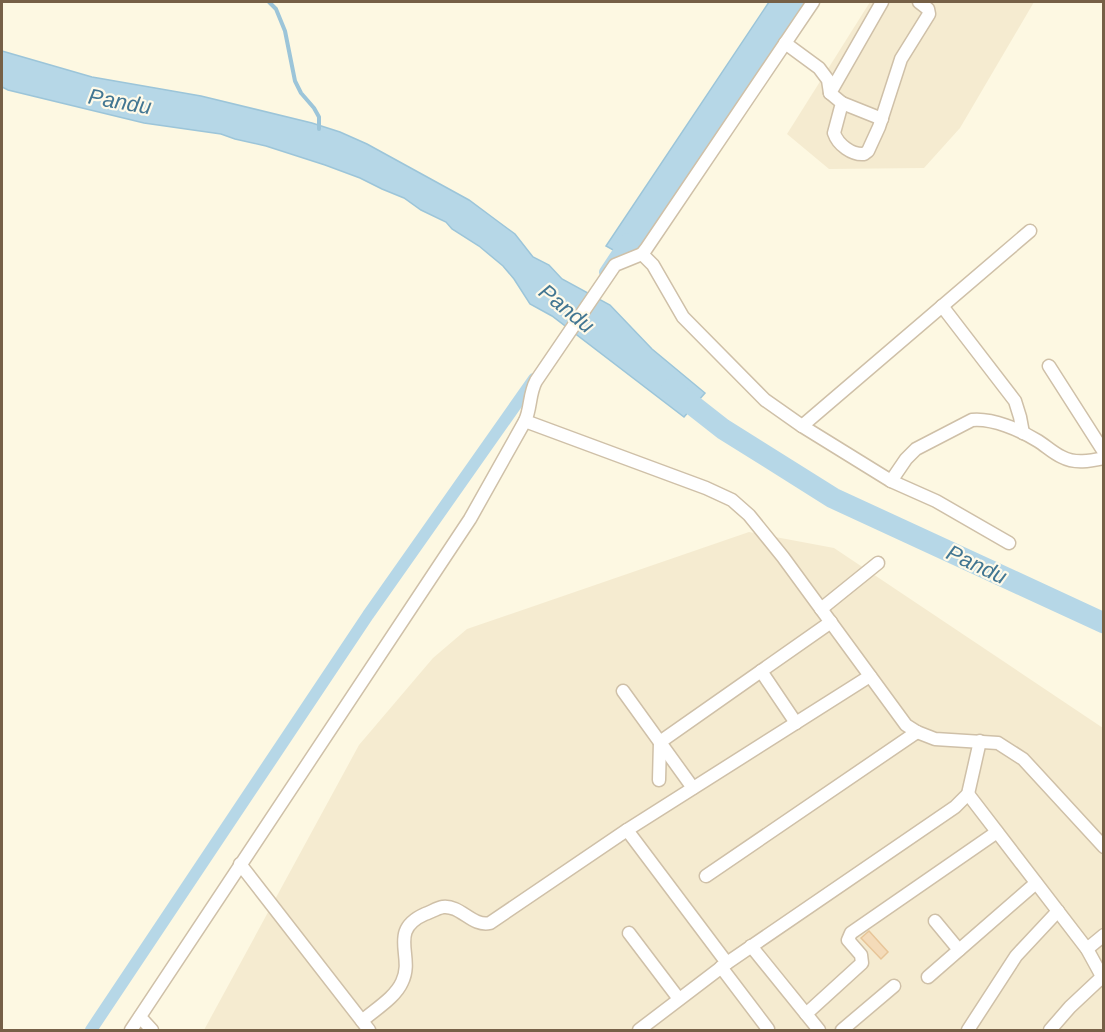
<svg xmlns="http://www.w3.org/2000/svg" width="1105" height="1032" font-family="Helvetica,sans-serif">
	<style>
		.residential { fill: #f5ebd0 }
		.water { fill: #b6d7e7; stroke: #9cc5d9; stroke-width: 1.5 }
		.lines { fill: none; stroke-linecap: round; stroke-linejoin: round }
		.stream { stroke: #9cc5d9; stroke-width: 4 }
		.canal { stroke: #b6d7e7; stroke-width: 12 }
		.river { stroke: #b6d7e7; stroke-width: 21 }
		.building { fill: #f4dbb9; stroke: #e7c598; stroke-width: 1.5 }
		.street-casing { stroke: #cfc0a8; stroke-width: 15 }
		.street { stroke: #fff; stroke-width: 12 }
		.labels { text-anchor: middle; stroke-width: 4.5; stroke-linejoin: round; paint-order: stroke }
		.water-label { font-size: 22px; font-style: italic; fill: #427692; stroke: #fffae9 }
	</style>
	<rect width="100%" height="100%" fill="#fdf8e2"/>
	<g class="residential">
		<path d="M 870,2 L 1034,2 L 960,128 L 924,168 L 829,169 L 787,134 Z"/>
		<path d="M 749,532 L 834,548 L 1103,728 L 1103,1030 L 204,1030 L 359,745 L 433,658 L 467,629 Z"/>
	</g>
	<g class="water">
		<path d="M 769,2 L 807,2 L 680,191 L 631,260 L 606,246 Z"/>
		<path d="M 2,51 L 92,77 L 201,96 L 312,123 L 340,132 L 367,144 L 469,200 L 496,220 L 515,234 L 533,257 L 549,265 L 562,279 L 610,305 L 652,349 L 705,393 L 684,417 L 552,316 L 530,304 L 514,279 L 503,266 L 479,246 L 452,229 L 446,222 L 421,210 L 404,198 L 382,189 L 360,178 L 325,165 L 266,146 L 235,139 L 221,134 L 144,123 L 8,90 L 2,87 Z"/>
	</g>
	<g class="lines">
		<path class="stream" d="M 269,2 L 276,9 L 285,31 L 295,81 L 301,93 L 314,108 L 319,117 L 319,129"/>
		<g class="canal">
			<path d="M 605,272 L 627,239"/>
			<path d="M 91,1030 L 368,615 L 534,379"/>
		</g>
		<path class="river" d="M 672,389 L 723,429 L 833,498 L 1104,623"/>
	</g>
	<path class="building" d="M 869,931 L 888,952 L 881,959 L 861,938 Z"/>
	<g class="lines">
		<g class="street-casing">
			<g id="street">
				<path d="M 785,43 L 819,68 L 828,80 L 830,93 L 842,103 L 834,133 C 838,145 852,155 864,154 L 868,151 L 879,127 L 901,59 L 929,14 L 928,9 L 919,2"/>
				<path d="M 830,93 L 882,2"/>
				<path d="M 842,103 L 882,119"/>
				<path d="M 642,254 L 653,265 L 683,317 L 765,400 L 802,426 L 891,481 L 906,459 L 916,449 L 972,420 C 993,418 1020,430 1038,441 C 1046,446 1053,453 1062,457 C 1075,464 1090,461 1104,458"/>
				<path d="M 942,306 L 1015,401 L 1020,417 L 1023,433"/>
				<path d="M 1049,366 L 1104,452"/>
				<path d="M 525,421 L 706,488 L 732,500 L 749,515 L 783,557 L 906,725 L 917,732 L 935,739 L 998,743 L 1023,759 L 1104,847"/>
				<path d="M 802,426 L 1030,231"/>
				<path d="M 891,481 L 936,501 L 1009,543"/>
				<path d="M 821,609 L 878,563"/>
				<path d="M 761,671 L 796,723"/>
				<path d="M 623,691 L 693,788"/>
				<path d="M 659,780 L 660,742 L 831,622"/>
				<path d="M 968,794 L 1087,949 L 1104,980"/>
				<path d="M 627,830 L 727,963"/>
				<path d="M 240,864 L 369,1030"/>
				<path d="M 706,876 L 917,732"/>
				<path d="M 935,921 L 959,950"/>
				<path d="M 629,933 L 679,999"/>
				<path d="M 751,946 L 819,1030"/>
				<path d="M 1087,949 L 1104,935"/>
				<path d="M 721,967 L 768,1029"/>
				<path d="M 928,977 L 1036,883"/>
				<path d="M 806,1014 L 862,963 L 861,955 L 848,940 L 851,933 L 997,832"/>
				<path d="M 140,1017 L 152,1030"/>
				<path d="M 362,1021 C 374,1010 395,998 402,982 C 415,956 387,931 425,914 C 431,912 437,908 443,907 C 461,905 472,927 490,923 L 627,830 L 870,676"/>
				<path d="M 131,1030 L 470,519 L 525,421 C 531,408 529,394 536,381 L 615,265 L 642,254 L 646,249 L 813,2"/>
				<path d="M 639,1030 L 727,963 L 955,807 L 968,794 L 980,741"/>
				<path d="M 842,1030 L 894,986"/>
				<path d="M 968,1030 L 1016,956 L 1058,911"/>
				<path d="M 1050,1030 L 1070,1007 L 1102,977"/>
			</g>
		</g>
		<use href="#street" class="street"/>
	</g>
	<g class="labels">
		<g class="water-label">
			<text transform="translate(120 101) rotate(10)" y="8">Pandu</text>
			<text transform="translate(567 308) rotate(39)" y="8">Pandu</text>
			<text transform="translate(977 564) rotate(25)" y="8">Pandu</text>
		</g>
	</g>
	<rect width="1105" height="1032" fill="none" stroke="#766047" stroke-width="6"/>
</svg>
